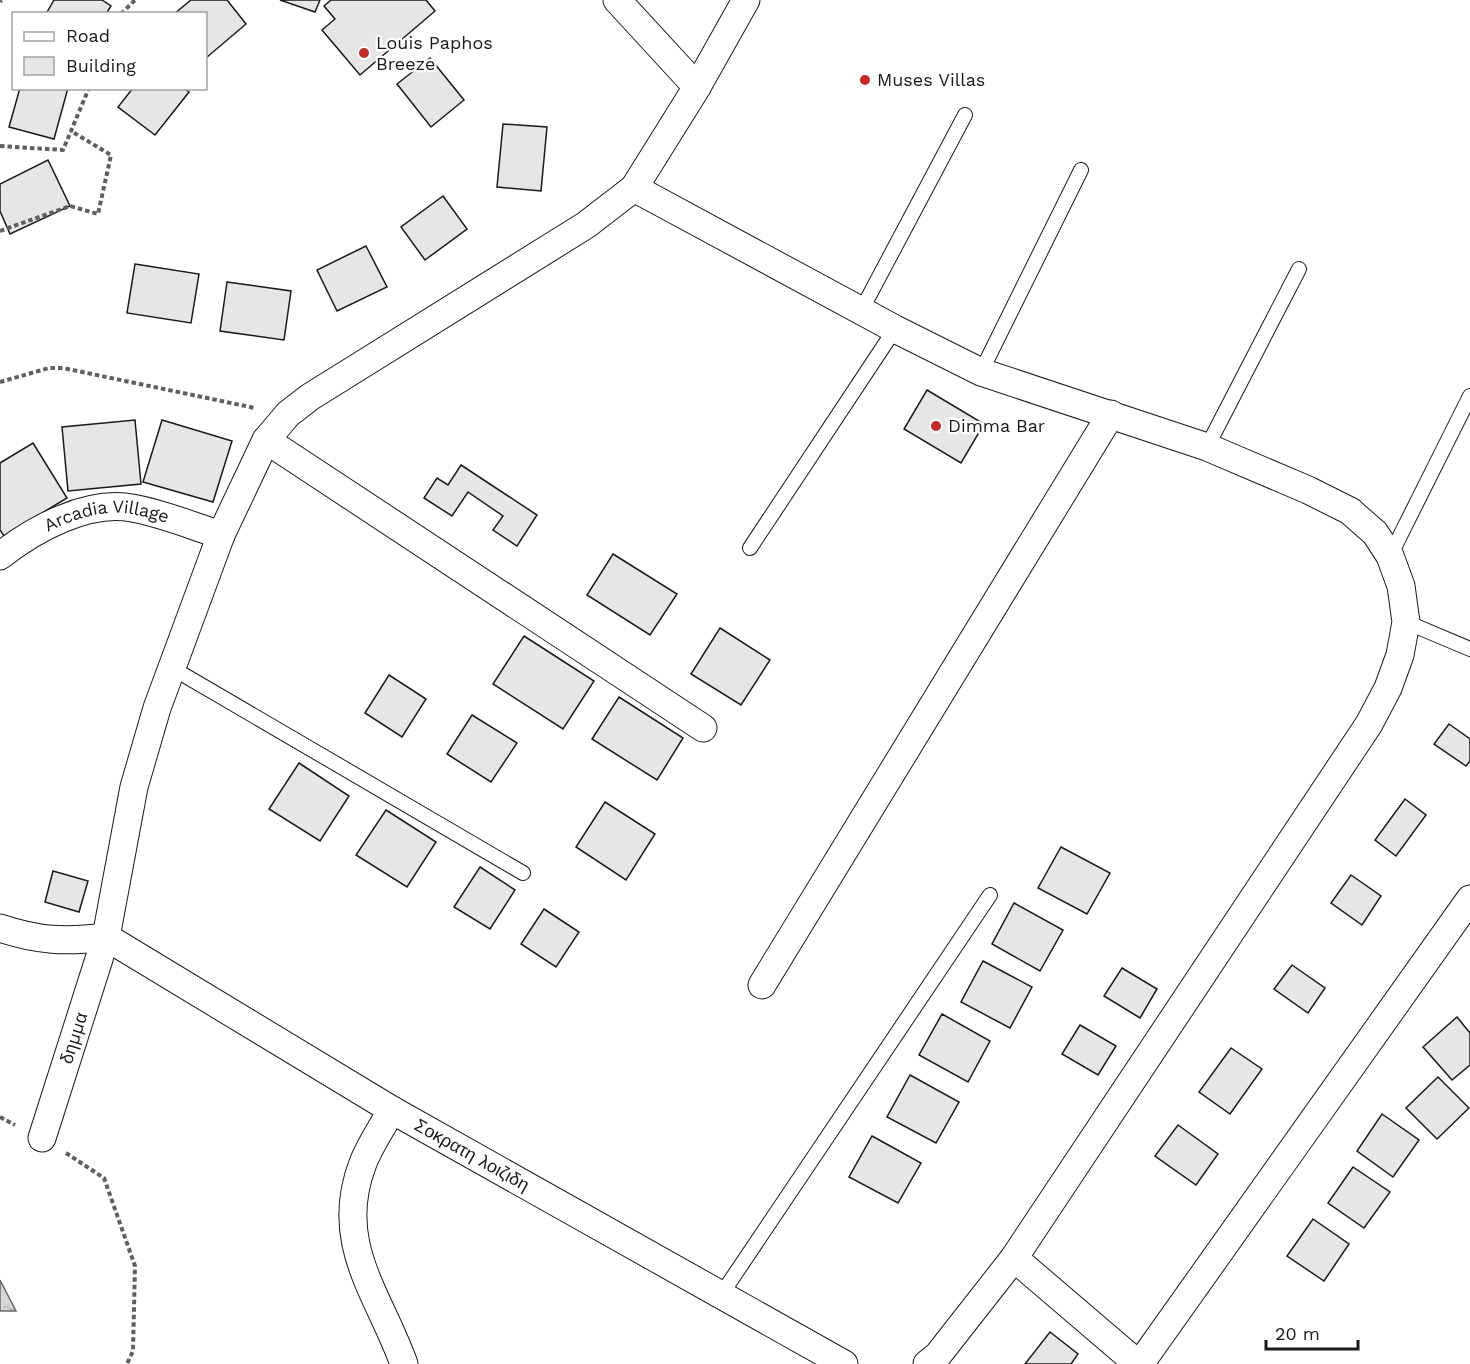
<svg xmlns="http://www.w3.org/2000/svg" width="1470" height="1364" font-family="'Work Sans',sans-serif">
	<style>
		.water { fill: url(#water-ripples); stroke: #6a6a6a; stroke-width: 1.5 }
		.building { fill: #e6e6e6; stroke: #1a1a1a; stroke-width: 1.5 }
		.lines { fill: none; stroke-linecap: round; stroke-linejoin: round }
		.lane-casing { stroke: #1a1a1a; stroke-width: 16 }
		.street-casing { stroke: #1a1a1a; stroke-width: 29 }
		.path { stroke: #5f5f5f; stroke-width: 4; stroke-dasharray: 4.5 3; stroke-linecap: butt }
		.lane { stroke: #fff; stroke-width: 14 }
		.street { stroke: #fff; stroke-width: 27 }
		.poi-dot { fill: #c62828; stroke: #fff; stroke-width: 2 }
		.labels { text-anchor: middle; stroke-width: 4.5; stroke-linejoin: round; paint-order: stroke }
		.poi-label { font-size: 18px; fill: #1a1a1a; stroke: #fff; text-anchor: start }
		.street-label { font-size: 18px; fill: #1a1a1a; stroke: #fff }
	</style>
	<defs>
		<pattern id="water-ripples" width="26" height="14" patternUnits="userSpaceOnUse" patternTransform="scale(1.5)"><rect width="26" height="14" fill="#d7d7d7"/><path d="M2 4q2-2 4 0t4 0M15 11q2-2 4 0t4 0" fill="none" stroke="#b8b8b8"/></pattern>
	</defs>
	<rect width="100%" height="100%" fill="#fff"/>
	<path class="water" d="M 0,1280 L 16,1311 L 0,1311 Z"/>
	<g class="building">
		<path d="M 54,0 L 102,0 L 111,6 L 106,14 L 46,14 Z"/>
		<path d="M 191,0 L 227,0 L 246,24 L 206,58 L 206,14 L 174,14 Z"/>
		<path d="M 280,0 L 320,0 L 315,12 Z"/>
		<path d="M 331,0 L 426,0 L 435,11 L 360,75 L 322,30 L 335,19 L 324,6 Z"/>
		<path d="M 430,58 L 464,100 L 431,127 L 397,84 Z"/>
		<path d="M 20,88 L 68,88 L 54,139 L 9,127 Z"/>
		<path d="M 133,88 L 184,88 L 189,92 L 155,135 L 118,107 Z"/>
		<path d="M 503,124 L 547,127 L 541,191 L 497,187 Z"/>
		<path d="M 48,160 L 70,206 L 10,234 L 0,211 L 0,184 Z"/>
		<path d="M 443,196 L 467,229 L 425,260 L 401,227 Z"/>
		<path d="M 366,246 L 387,287 L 337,311 L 317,270 Z"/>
		<path d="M 135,264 L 199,274 L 191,323 L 127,313 Z"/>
		<path d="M 227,282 L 291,291 L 284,340 L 220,331 Z"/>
		<path d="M 927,390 L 984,424 L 961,463 L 904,429 Z"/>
		<path d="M 135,420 L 141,484 L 68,491 L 62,427 Z"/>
		<path d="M 162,420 L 232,441 L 213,502 L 143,482 Z"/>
		<path d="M 33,443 L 67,498 L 4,536 L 0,530 L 0,463 Z"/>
		<path d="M 461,465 L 537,515 L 517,546 L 493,530 L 503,516 L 468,492 L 452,516 L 424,498 L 437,478 L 448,485 Z"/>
		<path d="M 613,554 L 677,594 L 650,635 L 587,595 Z"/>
		<path d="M 720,628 L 770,660 L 741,705 L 691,674 Z"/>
		<path d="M 524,636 L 594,681 L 563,729 L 493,684 Z"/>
		<path d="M 389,675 L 426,699 L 402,737 L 365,713 Z"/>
		<path d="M 619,697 L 683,738 L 657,780 L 592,739 Z"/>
		<path d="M 472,715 L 517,743 L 491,782 L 447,754 Z"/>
		<path d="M 1449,724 L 1470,739 L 1470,761 L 1466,766 L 1434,744 Z"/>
		<path d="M 299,763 L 349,796 L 320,841 L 269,809 Z"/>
		<path d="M 1405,799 L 1426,815 L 1396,856 L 1375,840 Z"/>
		<path d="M 605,802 L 655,834 L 626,880 L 576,847 Z"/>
		<path d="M 386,810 L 436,842 L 407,887 L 356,855 Z"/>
		<path d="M 1061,847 L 1110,873 L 1087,914 L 1038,888 Z"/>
		<path d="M 480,867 L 515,890 L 490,929 L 454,907 Z"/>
		<path d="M 53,871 L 88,881 L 79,912 L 45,902 Z"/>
		<path d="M 1351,875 L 1381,896 L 1362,925 L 1331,903 Z"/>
		<path d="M 1014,903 L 1063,930 L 1040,971 L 992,944 Z"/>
		<path d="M 544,909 L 579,932 L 556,967 L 521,944 Z"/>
		<path d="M 983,961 L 1032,987 L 1010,1028 L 961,1002 Z"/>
		<path d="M 1292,965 L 1325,988 L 1308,1013 L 1274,989 Z"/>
		<path d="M 1122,968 L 1157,989 L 1140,1018 L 1104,996 Z"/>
		<path d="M 942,1014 L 990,1041 L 968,1082 L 919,1055 Z"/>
		<path d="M 1457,1017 L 1470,1033 L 1470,1065 L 1452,1080 L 1423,1047 Z"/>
		<path d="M 1080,1025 L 1116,1046 L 1098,1075 L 1062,1054 Z"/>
		<path d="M 1231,1048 L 1262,1069 L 1230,1114 L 1199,1092 Z"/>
		<path d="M 910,1075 L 959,1102 L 936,1143 L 887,1117 Z"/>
		<path d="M 1438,1077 L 1469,1108 L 1437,1139 L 1406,1108 Z"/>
		<path d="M 1382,1114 L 1419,1140 L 1393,1177 L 1357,1151 Z"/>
		<path d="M 1178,1125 L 1218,1154 L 1196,1185 L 1155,1156 Z"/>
		<path d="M 872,1136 L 921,1163 L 898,1203 L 849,1177 Z"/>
		<path d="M 1353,1167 L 1390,1192 L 1364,1228 L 1328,1203 Z"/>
		<path d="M 1313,1219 L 1349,1244 L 1324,1281 L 1287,1256 Z"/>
		<path d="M 1050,1332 L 1078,1354 L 1071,1364 L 1025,1364 Z"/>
	</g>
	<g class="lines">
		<g class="lane-casing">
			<g id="lane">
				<path d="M 861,311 L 965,115"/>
				<path d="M 981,372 L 1081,170"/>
				<path d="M 1207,447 L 1299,269"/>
				<path d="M 750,548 L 895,329"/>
				<path d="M 1390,556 L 1470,396"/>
				<path d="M 1406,622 L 1470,649"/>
				<path d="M 172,668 L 523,873"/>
				<path d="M 721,1295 L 990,895"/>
			</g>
		</g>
		<g class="street-casing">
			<g id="street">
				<path d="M 617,0 L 697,87"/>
				<path d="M 634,188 L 895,329 L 981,372 L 1207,447 L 1308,490 L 1350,511 L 1375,533 L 1390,556 L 1401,586 L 1406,622 L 1400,655 L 1388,688 L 1369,724 L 1014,1258 L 938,1355 L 927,1364"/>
				<path d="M 266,440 L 703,728"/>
				<path id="s1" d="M 0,556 C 34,529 87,500 132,508 C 162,513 192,526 221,535"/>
				<path d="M 0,928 C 39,941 65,942 106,937"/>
				<path id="s2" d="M 106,937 L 392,1110 L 844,1364"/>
				<path d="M 762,985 L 1111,414"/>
				<path d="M 392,1110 C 382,1127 370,1145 363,1163 C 332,1243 379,1294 404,1364"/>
				<path id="s3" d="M 42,1138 L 106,937 L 134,787 L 157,708 L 221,535 L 266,440 L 288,414 L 310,397 L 586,225 L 634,188 L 697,87 L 746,0"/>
				<path d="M 1014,1258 L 1138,1364"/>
				<path d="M 1140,1364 L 1470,899"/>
			</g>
		</g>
		<g class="path">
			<path d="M 0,2 L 1,0"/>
			<path d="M 121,14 L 135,0"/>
			<path d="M 0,146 L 63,150 L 89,88"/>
			<path d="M 0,231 L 70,206 L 98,214 L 111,155 L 71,131"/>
			<path d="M 0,382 L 49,368 L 63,368 L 255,408"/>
			<path d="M 0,1117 L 15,1125"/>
			<path d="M 66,1153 L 104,1178 L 135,1266 L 133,1351 L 127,1364"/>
		</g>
		<use href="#lane" class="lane"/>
		<use href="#street" class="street"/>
	</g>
	<g class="poi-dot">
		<circle cx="364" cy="53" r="6"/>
		<circle cx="865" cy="80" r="6"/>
		<circle cx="936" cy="426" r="6"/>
	</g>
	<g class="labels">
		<g class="poi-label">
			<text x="376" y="49">Louis Paphos<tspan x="376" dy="21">Breeze</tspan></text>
			<text x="877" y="86">Muses Villas</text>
			<text x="948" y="432">Dimma Bar</text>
		</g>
		<g class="street-label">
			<text dy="6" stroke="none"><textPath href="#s1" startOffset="118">Arcadia Village</textPath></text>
			<text dy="6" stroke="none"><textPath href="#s3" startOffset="105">δημμα</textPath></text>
			<text dy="6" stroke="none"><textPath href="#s2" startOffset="426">Σοκρατη λοιζιδη</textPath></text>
		</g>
	</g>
	<rect x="12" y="12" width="195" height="78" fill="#ffffff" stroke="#a3a3a3" stroke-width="1.5"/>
	<rect x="24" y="32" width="30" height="9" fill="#ffffff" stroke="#a3a3a3" stroke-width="1.5"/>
	<text x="66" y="42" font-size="18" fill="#1a1a1a">Road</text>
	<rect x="24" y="57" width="30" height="18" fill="#e6e6e6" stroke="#a3a3a3" stroke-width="1.5"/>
	<text x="66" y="72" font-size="18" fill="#1a1a1a">Building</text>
	<path d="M1266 1340v9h92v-9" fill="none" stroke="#1a1a1a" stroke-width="3"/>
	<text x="1275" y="1340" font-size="18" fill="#1a1a1a" stroke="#ffffff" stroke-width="4.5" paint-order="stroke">20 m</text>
</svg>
